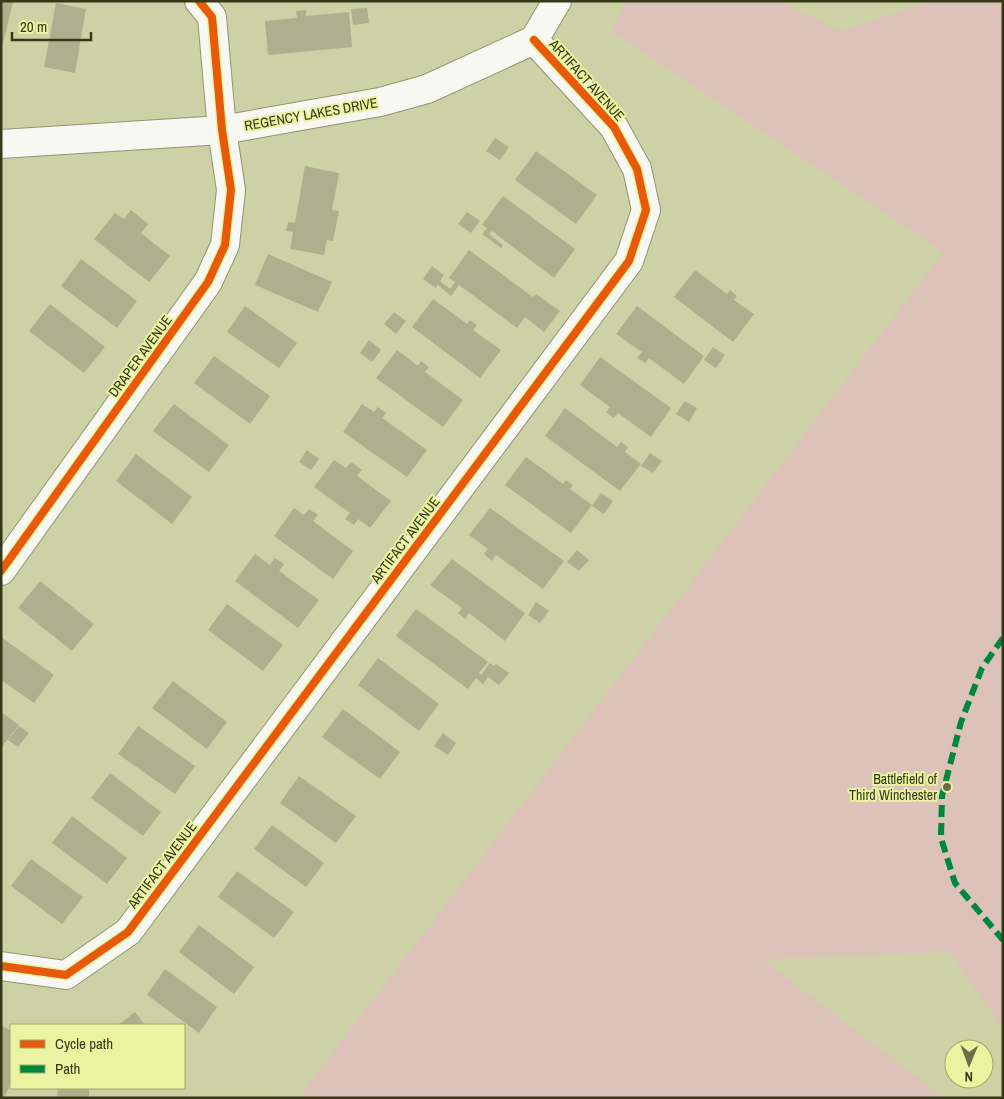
<svg xmlns="http://www.w3.org/2000/svg" width="1004" height="1099" font-family="'Archivo Narrow',sans-serif">
	<style>
		.green { fill: #dcc2b9 }
		.building { fill: #afae8d }
		.lines { fill: none; stroke-linecap: round; stroke-linejoin: round }
		.minor-casing { stroke: #909471; stroke-width: 30 }
		.minor { stroke: #f8f8f2; stroke-width: 28 }
		.quiet { stroke: #00873e; stroke-width: 6; stroke-dasharray: 12 6; stroke-linecap: butt }
		.cycleway-casing { stroke: #e9f3a0; stroke-width: 11 }
		.cycleway { stroke: #e8590c; stroke-width: 8 }
		.poi-dot { fill: #6b6f49; stroke: #e9f3a0; stroke-width: 2 }
		.labels { text-anchor: middle; stroke-width: 4; stroke-linejoin: round; paint-order: stroke }
		.street-label { font-size: 14px; fill: #363917; stroke: #e9f3a0 }
		.poi-label { font-size: 14px; fill: #363917; stroke: #e9f3a0; text-anchor: end }
	</style>
	<rect width="100%" height="100%" fill="#cdd2a6"/>
	<path class="green" d="M 625,1 L 779,1 L 840,31 L 933,1 L 1003,1 L 1003,1029 L 949,952 L 762,959 L 945,1098 L 298,1098 L 943,252 L 612,32 Z"/>
	<g class="building">
		<path d="M 1,1 L 13,2 L 2,47 L 1,47 Z"/>
		<path d="M 56,3 L 86,9 L 75,73 L 44,67 Z"/>
		<path d="M 367,8 L 369,23 L 353,25 L 351,9 Z"/>
		<path d="M 306,10 L 306,16 L 349,12 L 352,47 L 268,55 L 265,21 L 297,18 L 296,11 Z"/>
		<path d="M 495,138 L 509,147 L 500,160 L 486,151 Z"/>
		<path d="M 536,151 L 597,195 L 576,224 L 515,180 Z"/>
		<path d="M 305,166 L 339,173 L 332,210 L 339,211 L 333,241 L 327,240 L 324,255 L 290,249 L 293,232 L 286,231 L 288,222 L 295,223 Z"/>
		<path d="M 503,196 L 575,249 L 554,278 L 492,231 L 489,234 L 503,245 L 501,248 L 482,234 L 487,228 L 482,225 Z"/>
		<path d="M 131,210 L 148,224 L 141,233 L 170,256 L 149,282 L 94,239 L 115,213 L 124,219 Z"/>
		<path d="M 467,212 L 480,221 L 471,233 L 458,224 Z"/>
		<path d="M 469,250 L 533,297 L 536,294 L 560,311 L 544,332 L 525,317 L 517,328 L 459,285 L 451,296 L 438,285 L 436,288 L 423,279 L 432,266 L 444,275 L 440,281 L 450,289 L 455,282 L 449,278 Z"/>
		<path d="M 268,254 L 332,282 L 318,312 L 255,285 Z"/>
		<path d="M 81,259 L 137,301 L 117,328 L 61,286 Z"/>
		<path d="M 695,270 L 727,294 L 730,290 L 737,296 L 734,300 L 754,314 L 733,342 L 674,297 Z"/>
		<path d="M 433,299 L 467,324 L 470,320 L 477,325 L 473,330 L 501,350 L 480,378 L 412,327 Z"/>
		<path d="M 50,304 L 105,347 L 84,373 L 29,331 Z"/>
		<path d="M 245,306 L 297,343 L 279,368 L 227,332 Z"/>
		<path d="M 637,306 L 704,356 L 684,384 L 649,358 L 645,363 L 637,358 L 642,352 L 616,334 Z"/>
		<path d="M 394,312 L 406,321 L 396,334 L 384,324 Z"/>
		<path d="M 369,340 L 381,350 L 372,362 L 360,353 Z"/>
		<path d="M 713,347 L 725,355 L 716,368 L 704,360 Z"/>
		<path d="M 397,350 L 418,366 L 421,361 L 429,367 L 425,372 L 463,400 L 443,427 L 376,378 Z"/>
		<path d="M 214,356 L 270,396 L 250,424 L 194,383 Z"/>
		<path d="M 600,357 L 671,408 L 651,437 L 618,413 L 614,418 L 606,412 L 610,407 L 580,385 Z"/>
		<path d="M 685,401 L 697,408 L 689,422 L 676,414 Z"/>
		<path d="M 174,404 L 229,445 L 209,472 L 153,431 Z"/>
		<path d="M 362,404 L 374,412 L 378,407 L 386,413 L 382,418 L 427,450 L 407,477 L 343,432 Z"/>
		<path d="M 565,408 L 617,447 L 621,442 L 628,447 L 625,452 L 641,464 L 620,491 L 545,436 Z"/>
		<path d="M 307,450 L 319,459 L 311,470 L 299,462 Z"/>
		<path d="M 650,453 L 662,461 L 653,473 L 641,466 Z"/>
		<path d="M 136,454 L 192,497 L 172,524 L 116,481 Z"/>
		<path d="M 526,457 L 563,484 L 566,480 L 573,485 L 570,489 L 592,505 L 571,533 L 505,485 Z"/>
		<path d="M 334,460 L 346,468 L 351,462 L 362,470 L 357,476 L 391,501 L 370,528 L 358,519 L 354,525 L 345,519 L 350,513 L 314,487 Z"/>
		<path d="M 601,493 L 613,501 L 604,514 L 592,506 Z"/>
		<path d="M 294,508 L 304,515 L 309,509 L 318,515 L 313,521 L 353,551 L 333,579 L 274,536 Z"/>
		<path d="M 490,508 L 564,561 L 543,589 L 496,555 L 492,561 L 484,554 L 488,549 L 469,535 Z"/>
		<path d="M 577,550 L 589,560 L 579,571 L 567,562 Z"/>
		<path d="M 255,554 L 270,565 L 275,558 L 284,564 L 279,571 L 319,600 L 298,628 L 235,581 Z"/>
		<path d="M 452,559 L 525,613 L 505,641 L 469,613 L 465,619 L 458,613 L 462,608 L 430,585 Z"/>
		<path d="M 40,581 L 94,624 L 72,651 L 18,608 Z"/>
		<path d="M 536,602 L 549,611 L 540,623 L 528,615 Z"/>
		<path d="M 227,604 L 283,645 L 263,671 L 208,630 Z"/>
		<path d="M 416,609 L 488,662 L 479,673 L 481,675 L 490,663 L 494,666 L 496,664 L 509,673 L 499,685 L 488,677 L 483,684 L 476,678 L 468,689 L 396,636 Z"/>
		<path d="M 1,637 L 54,675 L 34,703 L 1,680 Z"/>
		<path d="M 378,658 L 439,704 L 419,731 L 358,685 Z"/>
		<path d="M 173,681 L 227,722 L 207,749 L 152,708 Z"/>
		<path d="M 343,709 L 400,752 L 380,779 L 322,737 Z"/>
		<path d="M 1,712 L 19,725 L 1,748 Z"/>
		<path d="M 19,726 L 29,733 L 18,747 L 8,740 Z"/>
		<path d="M 138,726 L 195,766 L 175,794 L 118,754 Z"/>
		<path d="M 443,733 L 456,743 L 448,755 L 434,746 Z"/>
		<path d="M 110,773 L 161,812 L 143,836 L 91,798 Z"/>
		<path d="M 299,776 L 356,816 L 336,843 L 280,803 Z"/>
		<path d="M 72,816 L 127,858 L 107,884 L 52,843 Z"/>
		<path d="M 272,825 L 324,863 L 306,887 L 254,849 Z"/>
		<path d="M 31,859 L 83,897 L 62,924 L 11,886 Z"/>
		<path d="M 237,871 L 294,912 L 274,938 L 218,897 Z"/>
		<path d="M 199,925 L 254,967 L 234,994 L 179,952 Z"/>
		<path d="M 165,969 L 217,1007 L 199,1033 L 147,995 Z"/>
		<path d="M 135,1012 L 145,1025 L 118,1025 Z"/>
		<path d="M 3,1026 L 11,1031 L 11,1083 L 4,1098 L 1,1098 L 1,1030 Z"/>
		<path d="M 57,1088 L 89,1088 L 89,1098 L 58,1098 Z"/>
	</g>
	<g class="lines">
		<g class="minor-casing">
			<g id="minor">
				<path d="M 1,144 L 222,130 L 380,102 L 427,89 L 534,40 L 557,1"/>
				<path d="M 1,571 L 208,282 L 225,245 L 231,190 L 222,130 L 212,17 L 199,1"/>
				<path d="M 1,966 L 66,975 L 128,932 L 629,261 L 646,210 L 637,169 L 614,127 L 534,40"/>
			</g>
		</g>
		<use href="#minor" class="minor"/>
		<path class="quiet" d="M 1003,638 L 982,668 L 961,722 L 942,796 L 941,838 L 955,883 L 1003,940"/>
		<g class="cycleway-casing">
			<g id="cycleway">
				<path d="M 1,571 L 208,282 L 225,245 L 231,190 L 222,130 L 212,17 L 199,1"/>
				<path d="M 1,966 L 66,975 L 128,932 L 629,261 L 646,210 L 637,169 L 614,127 L 534,40"/>
			</g>
		</g>
		<use href="#cycleway" class="cycleway"/>
	</g>
	<circle class="poi-dot" cx="947" cy="787" r="5"/>
	<g class="labels">
		<g class="street-label">
			<text transform="translate(587 80) rotate(48)" y="5">ARTIFACT AVENUE</text>
			<text transform="translate(311 114) rotate(-10)" y="5">REGENCY LAKES DRIVE</text>
			<text transform="translate(140 356) rotate(-54)" y="5">DRAPER AVENUE</text>
			<text transform="translate(405 540) rotate(-53)" y="5">ARTIFACT AVENUE</text>
			<text transform="translate(162 865) rotate(-53)" y="5">ARTIFACT AVENUE</text>
		</g>
		<g class="poi-label">
			<text x="937" y="784">Battlefield of<tspan x="937" dy="16">Third Winchester</tspan></text>
		</g>
	</g>
	<rect width="1004" height="1099" fill="none" stroke="#363917" stroke-width="5"/>
	<rect x="10" y="1024" width="175" height="65" fill="#e9f3a0" stroke="#a1a969"/>
	<rect x="20" y="1040" width="25" height="8" fill="#e8590c" stroke="#a1a969"/>
	<text x="55" y="1049" font-size="15" fill="#363917">Cycle path</text>
	<rect x="20" y="1065" width="25" height="8" fill="#00873e" stroke="#a1a969"/>
	<text x="55" y="1074" font-size="15" fill="#363917">Path</text>
	<g transform="translate(969 1064) rotate(181)"><circle r="24" fill="#e9f3a0" stroke="#a1a969"/>
	<path d="M0-4L9 19L0 12L-9 19Z" fill="#6b6f49"/>
	<text y="-8" font-size="14" font-weight="bold" text-anchor="middle" fill="#363917">N</text>
	</g>
	<path d="M12 32v8h79v-8" fill="none" stroke="#363917" stroke-width="2.5"/>
	<text x="20" y="32" font-size="15" fill="#363917" stroke="#e9f3a0" stroke-width="4" paint-order="stroke">20 m</text>
</svg>
